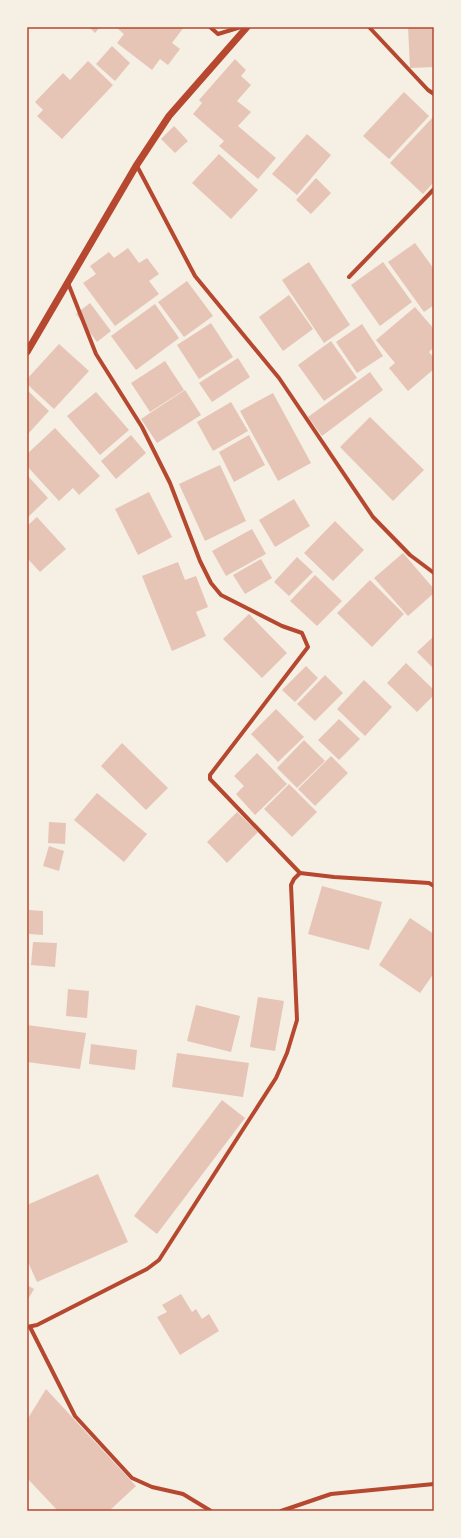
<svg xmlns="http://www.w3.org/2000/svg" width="461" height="1538" font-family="'Times New Roman',serif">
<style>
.building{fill:#e6c5b7}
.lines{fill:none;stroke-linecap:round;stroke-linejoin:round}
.minor{stroke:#b5482f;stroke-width:4}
.tertiary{stroke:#b5482f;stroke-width:7}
.neatline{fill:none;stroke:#b5482f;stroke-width:1.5}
</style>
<rect width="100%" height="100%" fill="#f6efe4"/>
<g class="building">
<polygon points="89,27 100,27 95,33"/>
<polygon points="120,27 184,27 172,43 180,49 168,65 160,59 152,70 117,43 124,34 118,29"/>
<polygon points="408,27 434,27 434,67 410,68"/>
<polygon points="112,46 130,63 115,81 96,64"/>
<polygon points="235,59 246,70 241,76 251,85 237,101 251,112 238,126 276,158 258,179 219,146 224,141 193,114 202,103 199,100"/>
<polygon points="88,61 113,85 62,139 37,116 43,110 35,102 63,73 70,80"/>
<polygon points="404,92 429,116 389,159 363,136"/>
<polygon points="434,116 434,182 423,194 390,163"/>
<polygon points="174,126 188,141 175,153 161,139"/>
<polygon points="307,134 331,155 297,195 272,174"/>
<polygon points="219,154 258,190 231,219 192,183"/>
<polygon points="316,178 331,193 311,214 296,200"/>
<polygon points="415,243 434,269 434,305 424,312 388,262"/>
<polygon points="128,248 139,263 147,258 159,274 149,281 159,294 115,326 83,283 96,274 90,266 109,252 114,258"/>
<polygon points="309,262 350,325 324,343 282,280"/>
<polygon points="383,262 412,302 380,326 351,285"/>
<polygon points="187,281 213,316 184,337 158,302"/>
<polygon points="289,295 313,329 283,351 259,317"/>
<polygon points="90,303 111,331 97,342 76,314"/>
<polygon points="155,304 179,338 136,370 111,336"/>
<polygon points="415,307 434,329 434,347 429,352 434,358 434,369 408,391 389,368 395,363 376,340"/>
<polygon points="211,323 233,357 199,379 177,345"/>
<polygon points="362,324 383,356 357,373 336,342"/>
<polygon points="331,341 357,378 324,401 298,365"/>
<polygon points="59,344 89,371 54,409 27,384 27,379"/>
<polygon points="238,358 250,377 212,402 199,383"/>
<polygon points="165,361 184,390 150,412 131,383"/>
<polygon points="370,372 383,390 322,436 308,417"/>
<polygon points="27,390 49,411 27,435"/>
<polygon points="185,390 201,415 157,443 141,419"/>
<polygon points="96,392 129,430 100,455 67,416"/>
<polygon points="273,393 311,463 278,481 240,411"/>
<polygon points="231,402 248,431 213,451 197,422"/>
<polygon points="370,417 424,470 393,501 340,447"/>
<polygon points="55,428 100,476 79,495 73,488 59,501 27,466 27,454"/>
<polygon points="131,435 146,453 116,479 101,461"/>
<polygon points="249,435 265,465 234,482 219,452"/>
<polygon points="220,465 246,521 205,541 179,484"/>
<polygon points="27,475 48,498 27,518"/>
<polygon points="149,492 172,537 138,555 115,509"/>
<polygon points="294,499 310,526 275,547 259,520"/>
<polygon points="37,517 66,549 40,572 27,558 27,526"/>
<polygon points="335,521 364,550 333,581 304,553"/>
<polygon points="252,529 266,554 226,576 212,551"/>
<polygon points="403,553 434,589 434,593 408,616 374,578"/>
<polygon points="297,557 313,572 289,596 274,582"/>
<polygon points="261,559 272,578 245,594 233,575"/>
<polygon points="178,562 185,580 196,576 208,607 196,612 206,636 172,651 142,576"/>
<polygon points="315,575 342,601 317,626 290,601"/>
<polygon points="370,580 404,614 372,647 337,613"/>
<polygon points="249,614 287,653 262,678 223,639"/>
<polygon points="434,636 434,669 417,652"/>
<polygon points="406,663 434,690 434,695 417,712 387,683"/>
<polygon points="306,666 318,678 295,702 282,690"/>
<polygon points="325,675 343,693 315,721 297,704"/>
<polygon points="364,680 392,707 365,736 337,709"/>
<polygon points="276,709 304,737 278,762 251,734"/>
<polygon points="339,719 360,739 339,760 318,740"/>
<polygon points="304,740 325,761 297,788 277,768"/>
<polygon points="122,743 168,788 146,810 101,766"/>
<polygon points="257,753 287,784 255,815 236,794 244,786 234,776"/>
<polygon points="331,756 348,773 315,806 298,789"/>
<polygon points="289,784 317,812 292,837 264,809"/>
<polygon points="97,793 147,834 124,862 74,820"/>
<polygon points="237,812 258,832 227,863 207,842"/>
<polygon points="49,822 66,823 65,844 48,843"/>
<polygon points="49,846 64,851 59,871 43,866"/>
<polygon points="322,886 382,902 369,950 308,934"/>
<polygon points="29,910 43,911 43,935 29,934"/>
<polygon points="410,918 434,934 434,973 420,993 379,965"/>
<polygon points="33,942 57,943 55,967 31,965"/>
<polygon points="68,989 89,991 87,1018 66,1016"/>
<polygon points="258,997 284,1001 275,1051 250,1047"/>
<polygon points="196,1005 240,1016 231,1052 187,1041"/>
<polygon points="27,1025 86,1033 80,1069 27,1062"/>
<polygon points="91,1044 137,1050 135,1070 89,1064"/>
<polygon points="177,1053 249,1063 243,1097 172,1087"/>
<polygon points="222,1100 245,1118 157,1234 134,1216"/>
<polygon points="98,1174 128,1242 37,1282 27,1260 27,1205"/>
<polygon points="27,1285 34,1289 27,1301"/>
<polygon points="181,1294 192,1312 196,1309 202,1319 209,1314 219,1331 180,1355 157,1317 167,1312 162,1305"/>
<polygon points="46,1389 136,1486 109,1511 58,1511 27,1478 27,1420"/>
</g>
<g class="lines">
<g class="minor">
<polyline points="210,27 218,34 241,27"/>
<polyline points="369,27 428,90 434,94"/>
<polyline points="137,166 195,276 279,378 373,517 410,555 434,573"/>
<polyline points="349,277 434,189"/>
<polyline points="68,283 96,354 142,427 170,483 200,561 211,583 221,595 282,626 302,633 308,647 210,775 210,779 300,873"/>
<polyline points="27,1327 37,1325 147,1269 159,1260 276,1078 287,1053 297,1020 291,885 294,879 300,873 334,877 429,883 434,886"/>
<polyline points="30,1327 75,1416 132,1478 152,1487 183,1494 211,1511"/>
<polyline points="281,1511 331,1494 434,1484"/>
</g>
<polyline class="tertiary" points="27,352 136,166 169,116 247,27"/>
</g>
<rect width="461" height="1538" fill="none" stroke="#f6efe4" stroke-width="56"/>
<rect x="28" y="28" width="405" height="1482" class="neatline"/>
</svg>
